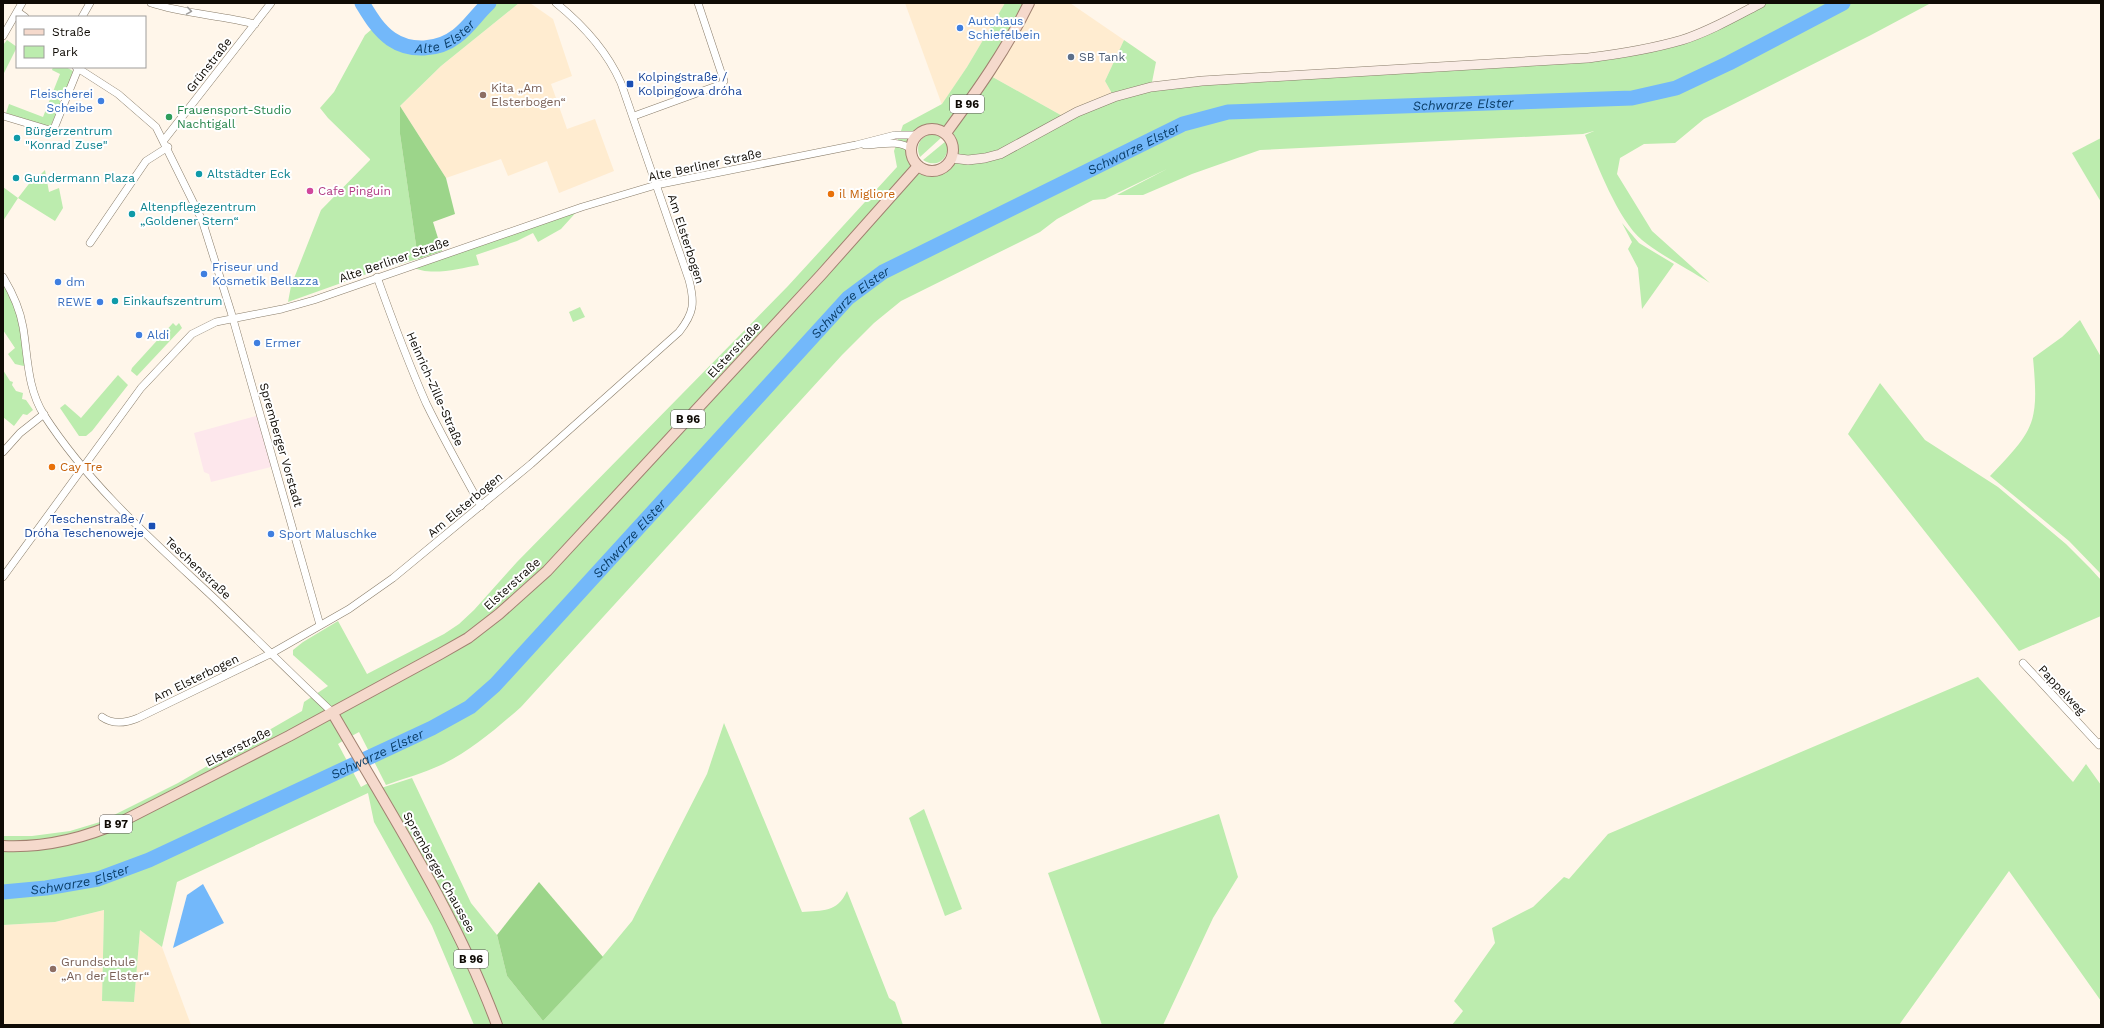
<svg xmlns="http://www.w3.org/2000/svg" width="2104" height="1028" font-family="'Work Sans',sans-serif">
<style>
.built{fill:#ffecd0}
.industrial{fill:#fde7ec}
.green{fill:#bcecae}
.forest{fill:#9cd58a}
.water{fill:#73b8fa}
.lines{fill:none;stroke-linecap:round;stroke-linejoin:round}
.river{stroke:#73b8fa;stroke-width:15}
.minor-casing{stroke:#897d6a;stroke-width:8}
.secondary-casing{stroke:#897d6a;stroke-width:10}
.primary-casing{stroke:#a18170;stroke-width:12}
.minor{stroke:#fff;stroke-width:7}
.secondary{stroke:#faece6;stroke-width:9}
.primary{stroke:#f5d9cc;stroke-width:10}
.oneway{stroke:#9f9d9b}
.shop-dot{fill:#3f7fe0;stroke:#fff;stroke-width:1.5}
.service-dot{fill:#5c6f8a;stroke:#fff;stroke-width:1.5}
.transit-dot{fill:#1a4fb4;stroke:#fff;stroke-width:1.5}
.education-dot{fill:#8d6e63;stroke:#fff;stroke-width:1.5}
.leisure-dot{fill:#2e9e5b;stroke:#fff;stroke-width:1.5}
.culture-dot{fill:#0f9aa8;stroke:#fff;stroke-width:1.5}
.hotel-dot{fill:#d1479c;stroke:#fff;stroke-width:1.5}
.food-dot{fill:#e8710a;stroke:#fff;stroke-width:1.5}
.labels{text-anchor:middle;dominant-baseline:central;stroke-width:4;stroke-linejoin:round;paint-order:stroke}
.shield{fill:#fff;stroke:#575450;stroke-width:1}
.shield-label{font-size:11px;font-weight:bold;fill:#0f0b05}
.shop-label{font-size:12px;fill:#366cbe;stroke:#fff;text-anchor:start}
.service-label{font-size:12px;fill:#4e5e75;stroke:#fff;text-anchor:start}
.street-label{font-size:12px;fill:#0f0b05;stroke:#fff}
.transit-label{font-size:12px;fill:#164399;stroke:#fff;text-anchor:start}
.education-label{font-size:12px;fill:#785e54;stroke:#fff;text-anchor:start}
.leisure-label{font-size:12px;fill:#27864d;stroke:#fff;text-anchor:start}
.culture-label{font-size:12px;fill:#0d838f;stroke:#fff;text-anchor:start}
.hotel-label{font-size:12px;fill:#b23c85;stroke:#fff;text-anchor:start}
.food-label{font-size:12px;fill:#c56008;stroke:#fff;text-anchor:start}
.water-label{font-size:13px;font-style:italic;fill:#0b3e68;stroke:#fff}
</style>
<rect width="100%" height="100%" fill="#fff6ea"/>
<g class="built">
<polygon points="519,3 530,3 553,19 572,76 551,84 567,129 595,119 614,171 559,193 547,161 508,176 501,159 446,178 400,106 441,66"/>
<polygon points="905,3 1005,3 967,67 942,105"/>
<polygon points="1030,3 1070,3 1124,40 1105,81 1114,97 1066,118 989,75"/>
<polygon points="104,910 102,1001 134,1002 140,930 162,947 191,1025 3,1025 3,925 55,922"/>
</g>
<polygon class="industrial" points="260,415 275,466 211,482 209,474 204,472 194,433"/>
<g class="green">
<path d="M490,3H519L441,66L400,106V134L418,259L375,271L288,302L291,286L321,210L370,160V159L328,118L320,108L334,92L365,35L372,29C384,29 390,40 402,44C430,53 453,43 473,21C479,15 483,8 490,3Z"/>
<path d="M1005,3H1028L988,75L946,133C930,122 919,135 902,135H916C897,164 937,187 952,158C1002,166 1035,133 1078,113C1096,104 1116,97 1135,92L1114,97L1105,81L1124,40L1156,62L1151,87L1202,81L1588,58L1636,52L1683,40L1718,25L1761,3H1931L1871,35L1704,119L1675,143L1644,144L1620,158L1617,174L1652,231L1710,283C1690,270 1660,255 1642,240C1618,220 1597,164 1585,135L1594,131L1583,134L1260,150L1192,174L1143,195H1117L1167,169L1105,199L1093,200L1057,219L1040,232L901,301L874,323L842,355L521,707C497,728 471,751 441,765C424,773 405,778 386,785L359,732L348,738L333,712C412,675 484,634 547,572L822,276L908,176L820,275L546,571C521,594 495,618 466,637C424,665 378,689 332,711L317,697L331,712L123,821C85,837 45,847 3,845V836H32L70,831L100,822L178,783L302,711L304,702L328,686L293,655V650L303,642L338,621L367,674L444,634L459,624L474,610L517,562L788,286L897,167L894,151L903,125L942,104L967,67Z"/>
<polygon points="7,40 17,47 3,75 3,45"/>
<polygon points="53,67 66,67 73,71 64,96 61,95 59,100 61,102 51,125 48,126 6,113 9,104 43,117 60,74 52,70"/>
<polygon points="989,75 1066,118 1000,154 952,157 953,145 947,134"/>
<path d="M931,134L942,137L920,157C915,146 920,137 931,134Z"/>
<polygon points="2101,138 2101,202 2072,153"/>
<path d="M946,141C952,156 938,170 923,160Z"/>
<polygon points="45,170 49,192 59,188 63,208 55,221 18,198 3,221 3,187 18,198 35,176 40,175"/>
<path d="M580,208L561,229L538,242L533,233L517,241L476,255L479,265C457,269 429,277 410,266Z"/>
<polygon points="1622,223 1639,243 1674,264 1642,309 1638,268 1628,249 1632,242"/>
<polygon points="3,277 13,297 28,367 15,364 8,354 15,348 3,330"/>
<polygon points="580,307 585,317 573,322 569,312"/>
<path d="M2080,320L2101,357V574L2069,541L1990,476C2035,429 2039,423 2033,358L2062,337Z"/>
<polygon points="173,323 176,326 179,323 182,328 137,376 131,371 132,368"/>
<polygon points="3,370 10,381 13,382 12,385 16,391 23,393 22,399 26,400 33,410 27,415 23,414 14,426 3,417"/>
<polygon points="118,375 128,385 92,431 86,436 79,436 60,408 65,404 81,418"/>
<polygon points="1880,383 1925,440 1998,487 2066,544 2090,568 2101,580 2101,616 2019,651 1848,434"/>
<polygon points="1978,677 2073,782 2086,764 2101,785 2101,1001 2009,871 1899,1025 1452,1025 1463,1011 1454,1001 1495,943 1492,928 1533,907 1564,877 1569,879 1608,834"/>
<polygon points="332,713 347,738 338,744 361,787 372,781 437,897 496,1025 474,1025 432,926 374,822 368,793 177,882 162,947 140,930 134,1002 102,1001 104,910 55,922 3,925 3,846 77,838"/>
<path d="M724,723L802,912C823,910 837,913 847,891L889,998L895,1002L903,1025H498L378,789L412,778L471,903L497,935L507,976L543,1021L598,962L632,921L707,774Z"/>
<polygon points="924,809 962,909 945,916 909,818"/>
<polygon points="1219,814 1238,877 1213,918 1163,1025 1102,1025 1048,873"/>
</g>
<g class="forest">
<polygon points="400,106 446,178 455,214 433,222 442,251 418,259 400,134"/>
<polygon points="539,882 603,957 543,1021 507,976 497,935"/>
</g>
<polygon class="water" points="203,884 224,923 173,948 187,895"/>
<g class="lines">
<g class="river">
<path id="s1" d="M362,3C370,16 378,30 391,39C410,52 438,51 457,36C469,27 477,14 489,3"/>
<path id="s2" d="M3,892L46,888L98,879L149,860L432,728L470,707L495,685L848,298L883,272L1183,124L1228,112L1632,98L1676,88L1729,63L1843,3"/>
</g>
<defs>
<g id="minor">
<path d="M151,3C184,14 221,15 255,24"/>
<polyline points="18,12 25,17"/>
<polyline points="82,17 90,3"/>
<polyline points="3,36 22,3"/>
<polyline points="76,67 118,94 156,127 202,220 231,312 320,625"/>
<polyline points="3,116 53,131 78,69"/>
<polyline points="634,116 722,84 724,81 698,3"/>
<polyline points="164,140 271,3"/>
<path d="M865,145C880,145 898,139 911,149"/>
<polyline points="90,243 146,161 168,147"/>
<path d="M3,277C12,292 20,309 23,327C28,357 27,388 44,415C90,486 153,541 214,598C254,636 292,675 332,712"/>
<path d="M377,277C392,319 408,362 426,403C443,438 462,472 481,506"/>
<polyline points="3,452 20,433 44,414"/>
<polyline points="3,577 141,388 192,334 216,322 282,309 314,300 582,207 656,185 856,145 895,135 917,135"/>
<polyline points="2023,663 2099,745 2101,742"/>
<path d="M102,717C113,725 126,723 138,718L272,653L349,609L393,578L531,464L679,332C694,313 695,303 689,280L621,83C607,51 583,25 556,3"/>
</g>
<path id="secondary" d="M952,158L968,160L985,158L1000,154L1077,112L1114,97L1151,87L1202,81L1588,58C1620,54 1651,49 1682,40C1710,31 1736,16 1761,3"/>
<g id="primary">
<circle cx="932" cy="150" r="21"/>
<path d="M946,133C977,91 1006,50 1029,3"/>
<path d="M332,712C391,814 456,914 497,1025"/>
<path d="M3,846C45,848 85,838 123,821L289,736L440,654L468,638L499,614L547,571L821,275L918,166"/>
</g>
</defs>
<use href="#minor" class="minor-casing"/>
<use href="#secondary" class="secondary-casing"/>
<use href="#primary" class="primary-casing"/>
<use href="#minor" class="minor"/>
<use href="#secondary" class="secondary"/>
<use href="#primary" class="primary"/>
</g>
<defs><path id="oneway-chevron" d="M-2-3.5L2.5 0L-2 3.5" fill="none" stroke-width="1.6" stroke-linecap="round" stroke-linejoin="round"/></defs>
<use class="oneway" href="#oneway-chevron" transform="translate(189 11) rotate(9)"/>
<g class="shop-dot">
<circle cx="960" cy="28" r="4"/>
<circle cx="101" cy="101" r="4"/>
<circle cx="204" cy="274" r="4"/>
<circle cx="58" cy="282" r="4"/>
<circle cx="100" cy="302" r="4"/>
<circle cx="139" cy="335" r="4"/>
<circle cx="257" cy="343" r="4"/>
<circle cx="271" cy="534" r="4"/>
</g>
<circle class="service-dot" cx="1071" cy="57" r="4"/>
<g class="transit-dot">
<rect x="626" y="80" width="8" height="8" rx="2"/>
<rect x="148" y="522" width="8" height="8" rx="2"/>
</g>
<g class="education-dot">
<circle cx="483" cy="95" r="4"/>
<circle cx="53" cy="969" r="4"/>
</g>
<circle class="leisure-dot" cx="169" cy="117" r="4"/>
<g class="culture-dot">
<circle cx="17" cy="138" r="4"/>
<circle cx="199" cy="174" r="4"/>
<circle cx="16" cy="178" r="4"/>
<circle cx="132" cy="214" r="4"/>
<circle cx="115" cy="301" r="4"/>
</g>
<circle class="hotel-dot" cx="310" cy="191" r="4"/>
<g class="food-dot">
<circle cx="831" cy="194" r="4"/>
<circle cx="52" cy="467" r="4"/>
</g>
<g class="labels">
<g class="shield">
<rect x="950" y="95" width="34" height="18" rx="3"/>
<rect x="671" y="410" width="34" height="18" rx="3"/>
<rect x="100" y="815" width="32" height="18" rx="3"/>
<rect x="454" y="950" width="34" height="18" rx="3"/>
</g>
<g class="shield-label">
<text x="967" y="104">B 96</text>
<text x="688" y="419">B 96</text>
<text x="116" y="824">B 97</text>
<text x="471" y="959">B 96</text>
</g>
<g class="shop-label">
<text x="968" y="21">Autohaus<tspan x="968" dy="14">Schiefelbein</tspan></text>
<text x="93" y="94" text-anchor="end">Fleischerei<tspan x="93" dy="14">Scheibe</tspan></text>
<text x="212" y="267">Friseur und<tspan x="212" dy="14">Kosmetik Bellazza</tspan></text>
<text x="66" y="282">dm</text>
<text x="92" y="302" text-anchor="end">REWE</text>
<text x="147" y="335">Aldi</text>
<text x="265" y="343">Ermer</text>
<text x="279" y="534">Sport Maluschke</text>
</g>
<g class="service-label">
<text x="1079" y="57">SB Tank</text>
</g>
<g class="street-label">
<text transform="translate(209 65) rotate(-52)">Grünstraße</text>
<text transform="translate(705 165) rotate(-12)">Alte Berliner Straße</text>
<text transform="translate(686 239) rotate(72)">Am Elsterbogen</text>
<text transform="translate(394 260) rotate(-19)">Alte Berliner Straße</text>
<text transform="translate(734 350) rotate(-47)">Elsterstraße</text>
<text transform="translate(435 389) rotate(66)">Heinrich-Zille-Straße</text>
<text transform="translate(281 445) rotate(74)">Spremberger Vorstadt</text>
<text transform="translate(465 505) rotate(-40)">Am Elsterbogen</text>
<text transform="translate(198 568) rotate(43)">Teschenstraße</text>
<text transform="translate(512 584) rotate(-42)">Elsterstraße</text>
<text transform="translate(196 678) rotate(-26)">Am Elsterbogen</text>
<text transform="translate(2062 690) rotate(47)">Pappelweg</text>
<text transform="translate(238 747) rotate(-27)">Elsterstraße</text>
<text transform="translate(439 872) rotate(61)">Spremberger Chaussee</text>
</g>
<g class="transit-label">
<text x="638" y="77">Kolpingstraße /<tspan x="638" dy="14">Kolpingowa dróha</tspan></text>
<text x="144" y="519" text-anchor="end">Teschenstraße /<tspan x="144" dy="14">Dróha Teschenoweje</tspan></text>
</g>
<g class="education-label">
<text x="491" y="88">Kita „Am<tspan x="491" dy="14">Elsterbogen“</tspan></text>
<text x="61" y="962">Grundschule<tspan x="61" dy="14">„An der Elster“</tspan></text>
</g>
<g class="leisure-label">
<text x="177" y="110">Frauensport-Studio<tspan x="177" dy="14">Nachtigall</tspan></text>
</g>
<g class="culture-label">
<text x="25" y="131">Bürgerzentrum<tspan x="25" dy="14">"Konrad Zuse"</tspan></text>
<text x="207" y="174">Altstädter Eck</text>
<text x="24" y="178">Gundermann Plaza</text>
<text x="140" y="207">Altenpflegezentrum<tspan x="140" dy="14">„Goldener Stern“</tspan></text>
<text x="123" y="301">Einkaufszentrum</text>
</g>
<g class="hotel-label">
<text x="318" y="191">Cafe Pinguin</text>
</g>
<g class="food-label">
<text x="839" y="194">il Migliore</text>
<text x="60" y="467">Cay Tre</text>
</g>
<g class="water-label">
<text stroke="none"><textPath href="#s1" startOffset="105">Alte Elster</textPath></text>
<text stroke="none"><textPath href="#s2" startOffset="1723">Schwarze Elster</textPath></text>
<text stroke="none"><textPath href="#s2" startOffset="1386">Schwarze Elster</textPath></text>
<text stroke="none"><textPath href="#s2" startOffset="1062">Schwarze Elster</textPath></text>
<text stroke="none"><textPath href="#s2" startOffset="738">Schwarze Elster</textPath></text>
<text stroke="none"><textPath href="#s2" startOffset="402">Schwarze Elster</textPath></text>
<text stroke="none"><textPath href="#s2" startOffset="78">Schwarze Elster</textPath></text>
</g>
</g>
<rect width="2104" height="1028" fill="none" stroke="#0f0b05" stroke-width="8"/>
<rect x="16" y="16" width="130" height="52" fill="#ffffff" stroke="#9f9d9b"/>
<rect x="24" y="29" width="20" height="6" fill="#f5d9cc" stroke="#9f9d9b"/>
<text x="52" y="36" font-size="12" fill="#0f0b05">Straße</text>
<rect x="24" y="46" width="20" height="12" fill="#bcecae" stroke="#9f9d9b"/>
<text x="52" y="56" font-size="12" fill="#0f0b05">Park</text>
</svg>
